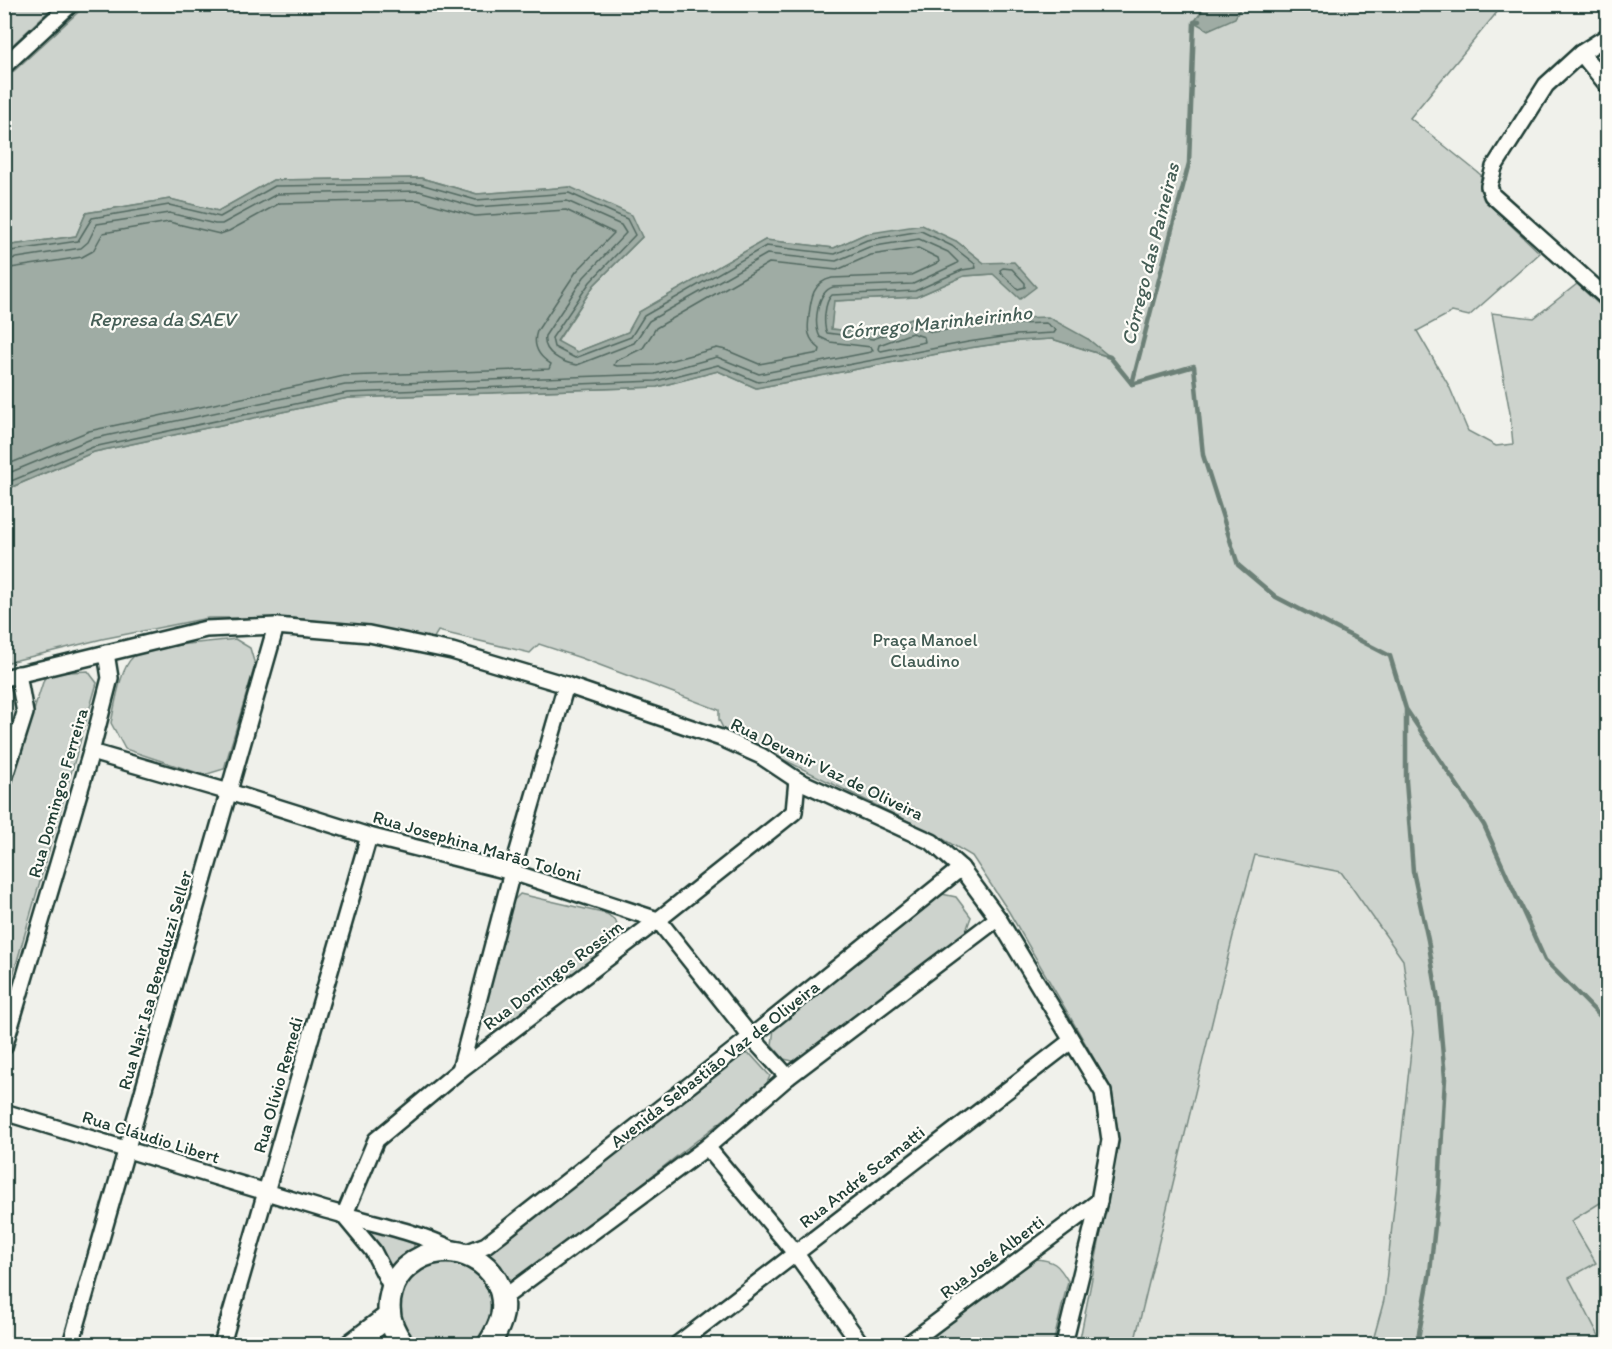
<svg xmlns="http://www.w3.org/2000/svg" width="1612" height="1349" font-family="Itim,sans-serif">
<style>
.built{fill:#dfe2dc}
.green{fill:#cdd3cd;stroke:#768880;stroke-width:1.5}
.water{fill:#9faca4;stroke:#6c8077;stroke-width:1.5}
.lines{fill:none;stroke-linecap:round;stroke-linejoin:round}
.shore{stroke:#526961;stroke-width:1.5}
.stream{stroke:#6c8077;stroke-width:4.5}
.street-casing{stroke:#1f3d34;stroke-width:20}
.secondary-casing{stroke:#1f3d34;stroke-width:26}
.street{stroke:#fdfcf7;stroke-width:15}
.secondary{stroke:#fdfcf7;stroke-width:21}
.labels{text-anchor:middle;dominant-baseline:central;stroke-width:4.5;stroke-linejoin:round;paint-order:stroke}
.park-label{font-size:18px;fill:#425b53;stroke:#fdfcf7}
.street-label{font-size:18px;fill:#1f3d34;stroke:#fdfcf7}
.water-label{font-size:20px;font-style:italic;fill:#455e56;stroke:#fdfcf7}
</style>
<rect width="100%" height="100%" fill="#f0f1eb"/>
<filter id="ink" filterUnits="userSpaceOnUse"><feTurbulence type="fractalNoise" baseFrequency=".0167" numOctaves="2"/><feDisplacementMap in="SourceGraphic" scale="12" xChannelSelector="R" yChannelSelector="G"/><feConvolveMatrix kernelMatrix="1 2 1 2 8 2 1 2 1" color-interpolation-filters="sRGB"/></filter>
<g filter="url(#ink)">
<g class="built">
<polygon points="1255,854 1341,872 1403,960 1413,1032 1384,1300 1372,1344 1134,1344 1233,936"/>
<polygon points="1607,1198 1608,1331 1600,1338 1569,1278 1596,1262 1571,1222"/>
</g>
<g class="green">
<polygon points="5,4 55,4 55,5 5,52"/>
<polygon points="86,5 1503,5 1410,118 1481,175 1480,190 1493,208 1540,253 1469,316 1452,312 1417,331 1449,386 1468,431 1496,446 1513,444 1510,413 1492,313 1534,318 1577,284 1607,312 1608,1198 1571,1221 1596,1263 1569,1278 1600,1338 1593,1344 1372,1344 1384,1300 1413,1032 1403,960 1341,872 1255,855 1233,936 1134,1344 1079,1344 1119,1141 1112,1090 1080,1034 1009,912 972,856 936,835 724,730 719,720 719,710 581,658 539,644 530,653 438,631 432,641 371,627 294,618 208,618 102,639 5,663 5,490 94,452 348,398 657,387 718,371 756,388 969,348 1017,341 1052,339 1109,357 1088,339 985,319 932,326 912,318 872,333 831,329 833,301 916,297 964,276 993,274 984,263 956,241 865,234 834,248 765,240 639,312 628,332 577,352 557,342 594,285 642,237 570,187 477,194 421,178 273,180 218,211 170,199 86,213 76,236 5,246 4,80"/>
<path d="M235,639L250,648L255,665L224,769L204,775L125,749L111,723C115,706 120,668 133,657C148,645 213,642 235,639Z"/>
<polygon points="88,671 97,683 5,1003 5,801 44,679 52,673"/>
<polygon points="520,894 607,914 616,921 618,931 614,943 505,1029 494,1028 484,1024 482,1015 513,901"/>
<polygon points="942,894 956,897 971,917 966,931 797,1062 784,1059 772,1045 774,1028"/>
<polygon points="743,1053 751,1055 770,1076 765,1087 518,1281 507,1278 489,1255 492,1247"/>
<polygon points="368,1228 415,1240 413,1251 401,1256 393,1265 387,1265 368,1233"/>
<path d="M1034,1259C1054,1260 1058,1264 1068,1281L1053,1344H921Z"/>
<path d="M450,1260C474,1267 500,1287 493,1315C491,1324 485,1333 481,1342L478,1344H412L397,1319L401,1289L409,1276L421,1266Z"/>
</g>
<g class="water">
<polygon points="1207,4 1242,4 1242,5 1235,18 1208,30 1194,22"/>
<polygon points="421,178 477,194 570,187 632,215 642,237 594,285 557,341 577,352 628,332 639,312 765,240 834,248 865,234 922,225 956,241 984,263 1014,262 1036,287 1020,299 993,274 964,276 916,297 834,301 831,329 872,333 912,318 932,326 985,319 1048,317 1088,339 1110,357 1052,339 1017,341 969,348 756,388 718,371 657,387 348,398 94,452 5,490 5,246 76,236 86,213 170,199 218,211 273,180"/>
</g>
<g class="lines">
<g class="shore">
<path d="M918,248L938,258L939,262L911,275L832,278C813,282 811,298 809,315C809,321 807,328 809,334C811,341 815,345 820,349L819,353L759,364L726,350L717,348L654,365L617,366L614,365L616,361L643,348L656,328L769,263L837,270L871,255Z"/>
<path d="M4,252L78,241L92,218L169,205L220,217L275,186L420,184L476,200L569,193L627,219L635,235L590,282L552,338L554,347L575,358L631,337L644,316L766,246L835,254L867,240L921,231L952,246L975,264L976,268L962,270L915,291L832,295C824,302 823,325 827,333L873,339L912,325L932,332L986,325L1046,323L1056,330L1054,333L1016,335L968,342L758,382L718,365L656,381L347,393L93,447L4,484"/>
<path d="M4,260L81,248L88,242L97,224L169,213L215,224H222L277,194L419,191L476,207L567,201L621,225L626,233L584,277L545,336C542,353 563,363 577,365L634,343L649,321L767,254L836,261L869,247L919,239L948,252L958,262L956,264L913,284L833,287C817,292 813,323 820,337L830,342L871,347L873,350L871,352L759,374L717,357L655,374L345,385L91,439L4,475"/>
<polygon points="1003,268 1012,269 1025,283 1025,287 1018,289 1001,273 1000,270"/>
<path d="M4,269L82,257L93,251L103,233L169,222L220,234L229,231L280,203L418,200L475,216L566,210L614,233L576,272L537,331C532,346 538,356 551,364L549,369L344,376L89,431L4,466"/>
<polygon points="912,333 924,337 925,342 881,351 878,349 879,345"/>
</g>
<g class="stream">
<polyline points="1107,356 1110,357 1132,384 1194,366 1203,455 1238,565 1276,597 1390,656 1406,709 1484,825 1545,960 1608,1024"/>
<polyline points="1132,384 1189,163 1194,22 1199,21"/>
<polyline points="1406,710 1406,781 1413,871 1428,940 1438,1000 1445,1078 1439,1189 1430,1272 1417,1344"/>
</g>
<defs>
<g id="street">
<polyline points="1608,36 1581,53 1546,85 1494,167 1489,186 1492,195 1608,299"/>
<polyline points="1581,53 1608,86"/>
<polyline points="4,66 71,4"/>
<polyline points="4,678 206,629 276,626 369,634 452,651 566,685 721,738 761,756 797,780 932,842 961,868 998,918 1103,1092 1110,1140 1099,1201 1064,1344"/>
<polyline points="91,752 229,792 369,836 512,872 658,920 751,1037 788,1077"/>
<polyline points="4,779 25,713 18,674"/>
<polyline points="4,1047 91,752 110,678 106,653"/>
<polyline points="460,1070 512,872 566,685"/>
<path d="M4,1112C109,1145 214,1176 319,1208C365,1222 411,1229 454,1250"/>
<polyline points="707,1147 796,1254 861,1344"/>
<polyline points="344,1216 376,1140 460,1070 658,920 794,812 797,780"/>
<polyline points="344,1216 373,1251 392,1288"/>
<polyline points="465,1253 486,1245 751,1037 961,868"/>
<polyline points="502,1299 707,1147 788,1077 998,918"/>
<polyline points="71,1344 276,626"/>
<polyline points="222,1344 369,836"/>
<polyline points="678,1344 1071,1041"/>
<polyline points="908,1344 1099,1201"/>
</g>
<g id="secondary">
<polyline points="352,1344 389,1316"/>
<path d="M403,1344C391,1329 386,1312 391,1293C393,1283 400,1272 408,1266C447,1232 510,1262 502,1315C500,1326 494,1336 489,1344"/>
</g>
</defs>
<use href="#street" class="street-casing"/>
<use href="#secondary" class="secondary-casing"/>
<use href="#street" class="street"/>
<use href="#secondary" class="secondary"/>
</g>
</g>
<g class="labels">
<g class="park-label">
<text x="925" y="640">Praça Manoel<tspan x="925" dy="21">Claudino</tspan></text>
</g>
<g class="street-label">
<text transform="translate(827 769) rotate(26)">Rua Devanir Vaz de Oliveira</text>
<text transform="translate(58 793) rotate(-74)">Rua Domingos Ferreira</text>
<text transform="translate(477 846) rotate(16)">Rua Josephina Marão Toloni</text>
<text transform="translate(553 975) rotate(-37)">Rua Domingos Rossim</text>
<text transform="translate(155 980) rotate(-74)">Rua Nair Isa Beneduzzi Seller</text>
<text transform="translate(715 1064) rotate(-38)">Avenida Sebastião Vaz de Oliveira</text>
<text transform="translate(278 1085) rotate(-74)">Rua Olívio Remedi</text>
<text transform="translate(151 1137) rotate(17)">Rua Cláudio Libert</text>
<text transform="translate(862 1177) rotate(-38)">Rua André Scamatti</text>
<text transform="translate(992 1257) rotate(-37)">Rua José Alberti</text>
</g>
<g class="water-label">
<text transform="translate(1150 254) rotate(-76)">Córrego das Paineiras</text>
<text x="162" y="319">Represa da SAEV</text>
<text transform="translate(936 322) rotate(-6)">Córrego Marinheirinho</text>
</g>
</g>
<rect width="1612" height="1349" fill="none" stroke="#fdfcf7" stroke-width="24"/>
<rect x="12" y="12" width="1588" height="1325" fill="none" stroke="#1f3d34" stroke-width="2" filter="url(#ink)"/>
</svg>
